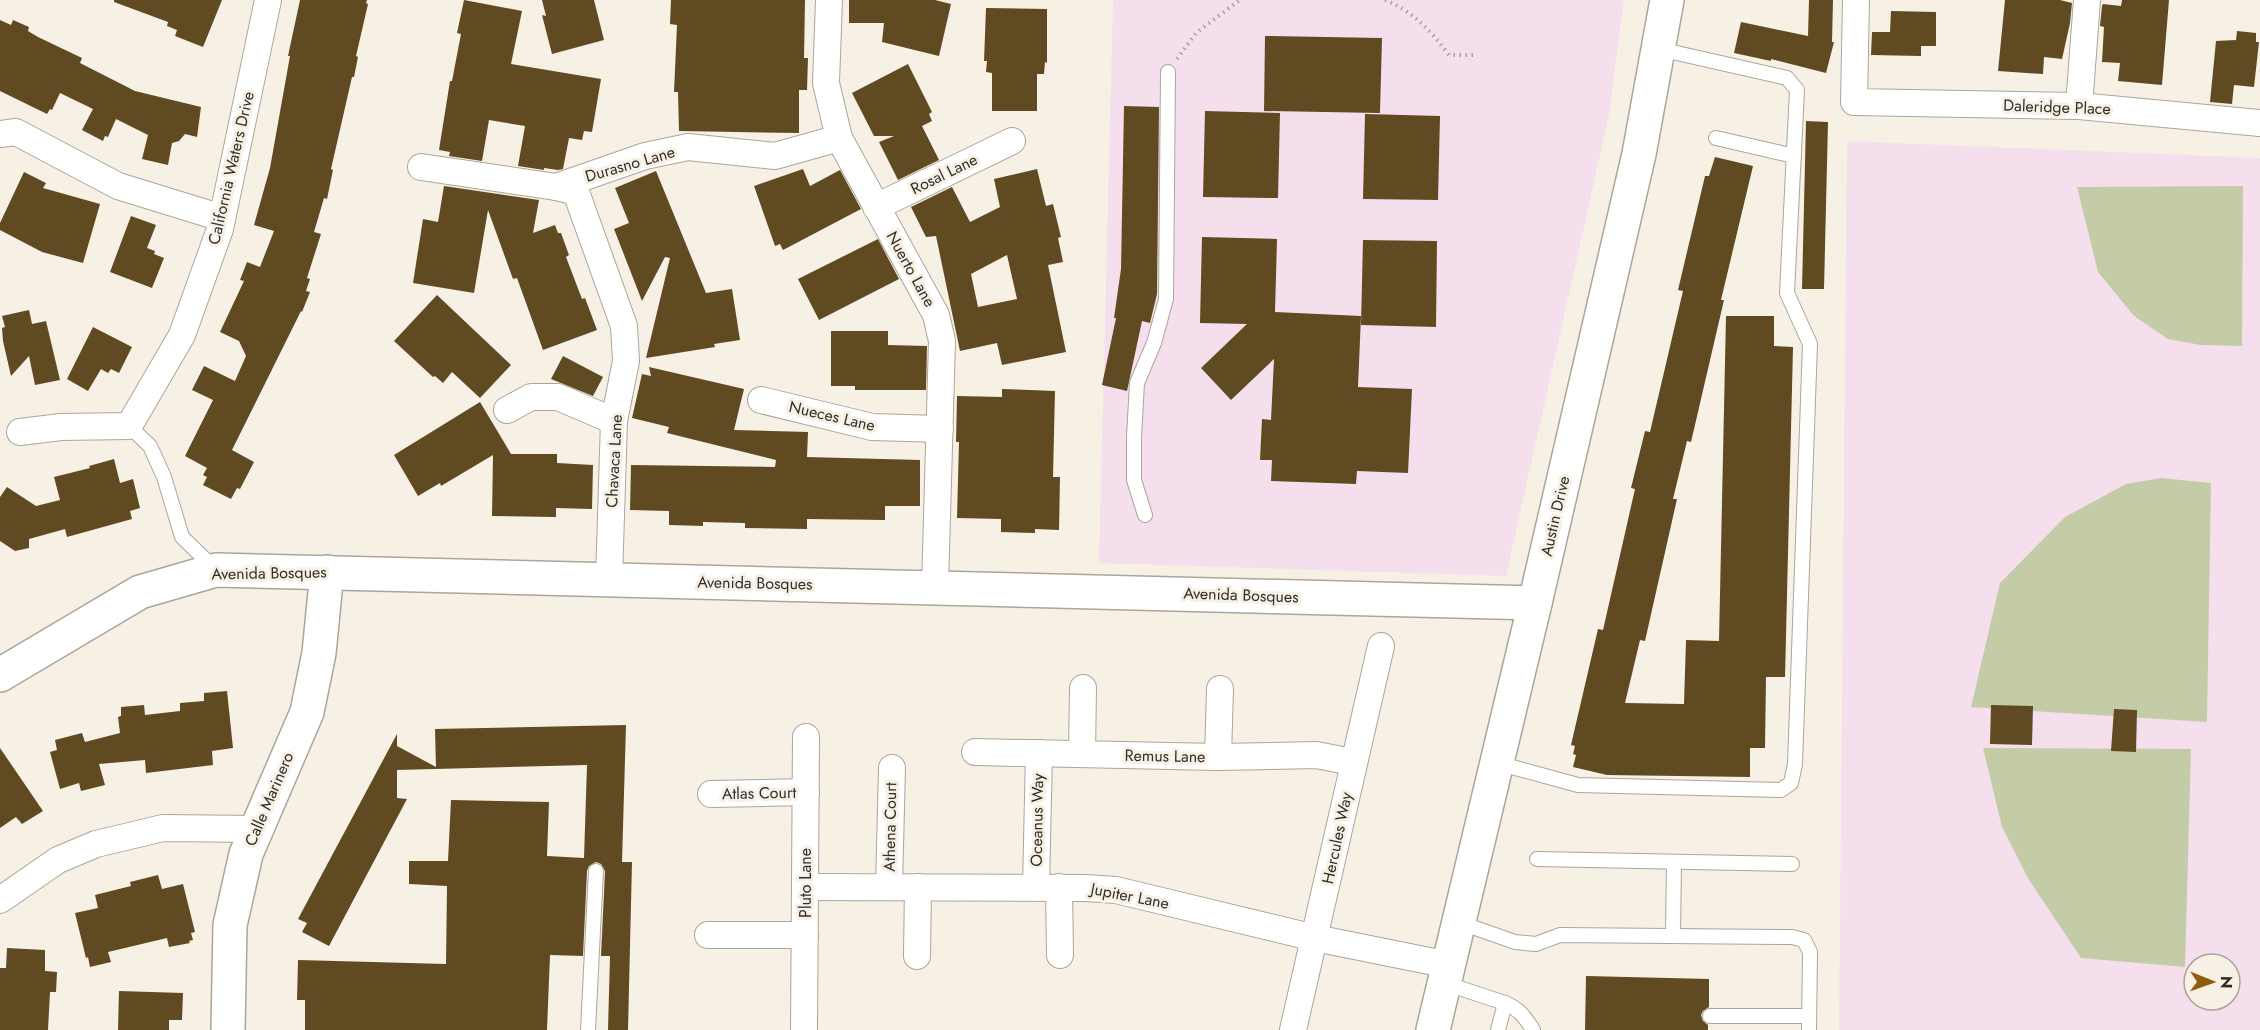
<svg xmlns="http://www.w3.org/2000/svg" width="2260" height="1030" font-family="Jost,sans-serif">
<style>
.education{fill:#f5dfed;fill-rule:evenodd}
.green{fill:#c4cca7}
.building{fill:#604a22;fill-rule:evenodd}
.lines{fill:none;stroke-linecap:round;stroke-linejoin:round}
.lane-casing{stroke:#aca59a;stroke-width:16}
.street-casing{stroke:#aca59a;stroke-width:28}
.secondary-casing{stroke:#aca59a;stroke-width:36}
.path{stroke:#a9a49b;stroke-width:4;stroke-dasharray:1.5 4.5;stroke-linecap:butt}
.lane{stroke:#fff;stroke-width:14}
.street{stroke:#fff;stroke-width:26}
.secondary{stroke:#fff;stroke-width:33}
.labels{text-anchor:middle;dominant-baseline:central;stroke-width:6;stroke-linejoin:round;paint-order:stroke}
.street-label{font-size:16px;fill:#312e2a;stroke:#f7f0e4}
</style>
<rect width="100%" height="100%" fill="#f7f0e4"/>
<g class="education">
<polygon points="1113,0 1624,0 1609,115 1506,576 1099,563"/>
<path d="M1847,141L2260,158V1030H1839ZM2194,964H2230V1000H2194Z"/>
</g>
<g class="green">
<polygon points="2243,186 2242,346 2201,345 2168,339 2134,316 2098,272 2077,187"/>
<polygon points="2161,478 2211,483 2207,722 1971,707 2000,583 2065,517 2126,484"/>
<polygon points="1983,748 2191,749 2185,967 2081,958 2029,880 2002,827"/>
</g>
<g class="building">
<polygon points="114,0 222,0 203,47 175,36 177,30 167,26 168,22 114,2"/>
<polygon points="300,0 367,0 366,3 368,4 356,56 358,57 354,77 352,77 331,169 333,170 327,199 324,198 314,232 321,234 307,278 310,279 306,291 310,292 302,312 301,311 232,450 254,462 240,489 237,488 231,499 203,485 207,477 203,475 207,468 185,456 213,400 192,390 204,366 235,381 246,356 239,341 220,332 244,281 240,280 247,262 260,267 274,231 254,225 270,168 290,56 288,56"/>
<polygon points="464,0 522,11 511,64 601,79 592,132 584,131 582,140 569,138 563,169 558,170 544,168 544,170 518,166 525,126 489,120 482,161 449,156 450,152 439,150 450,81 452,81 461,34 457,33"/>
<polygon points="542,0 594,0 604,40 552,54 542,15 546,16"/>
<polygon points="671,0 805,0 804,58 808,58 807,90 799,90 799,133 679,131 678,92 674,92 677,25 670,24"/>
<polygon points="849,0 935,0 951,4 939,56 882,42 884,23 849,23"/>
<polygon points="1809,0 1833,0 1832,42 1834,42 1826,73 1771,59 1771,61 1734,53 1741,22 1808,36"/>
<polygon points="2005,0 2060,0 2072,3 2070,23 2062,59 2044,57 2043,74 1998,71"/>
<polygon points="2122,0 2169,0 2162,85 2118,81 2120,63 2102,62 2104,27 2100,26 2102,6 2103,4 2121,6"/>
<polygon points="986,8 1047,9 1047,63 1045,62 1044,74 1037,74 1037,111 992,111 992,73 986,72 987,61 984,61"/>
<polygon points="1891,11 1936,12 1936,46 1921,46 1921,56 1871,55 1872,32 1890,32"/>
<polygon points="0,20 11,25 13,20 29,27 28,31 38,37 82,58 80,63 135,91 201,107 197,137 185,134 179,141 172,143 168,165 142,159 148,135 116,119 108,137 105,136 103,141 82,130 93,109 60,93 52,110 50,109 47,114 0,91"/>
<polygon points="2237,31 2256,33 2256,42 2259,42 2254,87 2234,85 2232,104 2210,102 2216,41 2236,40"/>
<polygon points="1265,36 1382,38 1380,113 1264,111"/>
<polygon points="908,64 932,112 929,114 932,121 922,126 939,160 898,180 879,142 894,136 874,136 852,93"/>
<polygon points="1124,106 1159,107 1157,294 1150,323 1142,321 1127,391 1102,385 1116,318 1114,318 1121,269"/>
<polygon points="1205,111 1280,113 1278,198 1203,197"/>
<polygon points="1365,114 1440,116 1438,200 1363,199"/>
<polygon points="1806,121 1828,122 1824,289 1802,289"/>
<polygon points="1715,157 1753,166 1721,300 1724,300 1691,442 1687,441 1673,499 1677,499 1645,641 1640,640 1625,703 1684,704 1686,640 1719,641 1726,316 1774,316 1774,346 1793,347 1785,677 1766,677 1765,748 1750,748 1750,777 1607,775 1573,767 1576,755 1573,754 1575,746 1571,745 1598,629 1603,630 1635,489 1631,488 1645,431 1650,432 1683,291 1678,290 1705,176 1709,176"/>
<polygon points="803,169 810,186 840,170 861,209 783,250 780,244 775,246 754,186"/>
<path d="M1037,169L1046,206L1053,204L1061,237L1058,238L1063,262L1048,265L1066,352L1002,365L997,343L960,351L936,236L926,237L911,207L952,187L970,222L1000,207L994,179ZM1007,255L1017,299L978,307L971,274Z"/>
<polygon points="656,171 706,293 732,289 740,340 714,344 715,347 646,358 670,258 665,257 642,301 614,229 629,223 615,188"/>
<polygon points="24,172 46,183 43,188 100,204 83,263 42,252 0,230 0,223"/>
<polygon points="444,186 539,200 533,233 555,225 558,233 561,233 569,255 566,257 582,299 585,298 597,330 543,350 517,278 513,279 488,210 474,293 413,283 423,219 438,222"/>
<polygon points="131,216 156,225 147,248 155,251 154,254 164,258 152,288 110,272"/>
<polygon points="1202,237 1277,239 1275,312 1361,316 1358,387 1412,389 1408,473 1357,471 1356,484 1271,481 1272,460 1260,460 1262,419 1271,420 1274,359 1231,400 1201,368 1247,324 1200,323"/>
<polygon points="878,239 899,279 819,320 798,279"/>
<polygon points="1363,240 1437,241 1436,327 1361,325"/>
<polygon points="437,295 511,365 480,398 452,372 443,383 435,376 433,377 394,341"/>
<polygon points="29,310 32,324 46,321 60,380 35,385 29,356 11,376 3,341 2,328 5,327 2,316"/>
<polygon points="93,327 132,347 119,373 111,369 108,373 101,369 88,391 67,379"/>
<polygon points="831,331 888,331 888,345 927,346 926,390 855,390 855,386 831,386"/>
<polygon points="563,356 603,377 593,396 551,379"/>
<polygon points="649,367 744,389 734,430 808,432 807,457 920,460 920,506 885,506 885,520 807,519 807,529 745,528 745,523 703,522 703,526 669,525 669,511 630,510 631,465 775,467 776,460 667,433 669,427 632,418 642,374 651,376"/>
<polygon points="1002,389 1055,391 1053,477 1060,477 1059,530 1035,529 1035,533 1001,532 1001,519 957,518 959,442 956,442 957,396 1002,397"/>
<polygon points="480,402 511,454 557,454 557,463 593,465 592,509 556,508 556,517 492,516 493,455 441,486 440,483 418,496 394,455"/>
<polygon points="114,459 120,483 133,479 140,508 130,511 132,519 67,537 65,529 29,539 29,548 15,551 0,541 0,497 7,487 36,506 60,500 54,477 90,468 89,466"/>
<polygon points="227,691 233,748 212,751 213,765 146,773 145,760 99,764 105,785 81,791 79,783 60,789 50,752 57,750 55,740 82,733 85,742 120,733 118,717 121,716 121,707 144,705 145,715 180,711 180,703 204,701 204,693"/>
<polygon points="1991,705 2033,706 2032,745 1990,744"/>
<polygon points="2114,709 2137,710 2136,752 2111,751"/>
<polygon points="626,725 622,862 632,862 628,1030 608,1030 610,956 601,956 605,871 601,864 596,862 589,866 587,871 583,956 550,955 547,1030 305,1030 305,1000 297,1000 298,960 446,964 447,886 409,884 409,861 448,861 451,800 549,802 547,856 584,858 587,765 397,770 397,798 407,799 329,946 302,932 307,923 298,919 397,734 397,746 436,767 435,729"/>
<polygon points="0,748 43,811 22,824 16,817 0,828"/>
<polygon points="158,875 162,889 183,884 195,932 191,933 193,940 189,941 190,943 169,947 167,938 108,952 111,962 90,967 88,957 86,958 75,913 98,908 95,895 131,886 130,882"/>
<polygon points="7,948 45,950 45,971 57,972 56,992 50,992 48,1030 0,1030 0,968 6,968"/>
<polygon points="1586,976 1709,979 1709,1007 1703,1011 1701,1015 1703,1021 1708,1025 1708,1030 1585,1030"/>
<polygon points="119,991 183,993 182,1020 169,1020 169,1030 118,1030"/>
</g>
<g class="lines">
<defs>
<g id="lane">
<polyline points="1716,138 1794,156"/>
<polyline points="129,426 150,446 164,477 182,537 215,569"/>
<polyline points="1145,515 1134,480 1134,437 1137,383 1154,343 1166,299 1168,72"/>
<polyline points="1497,763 1578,785 1781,790 1791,783 1795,764 1810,344 1787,293 1797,90 1787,78 1659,49"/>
<polyline points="1537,859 1792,864"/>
<polyline points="1458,922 1515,942 1536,944 1560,935 1792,937 1804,940 1810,952 1809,1030"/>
<polyline points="1673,936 1674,862"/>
<polyline points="1444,983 1505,1003 1498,1030"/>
<path d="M1505,1003C1519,1009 1525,1017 1533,1030"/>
<polyline points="1710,1016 1809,1016"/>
<polyline points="588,1030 596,871"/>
</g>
<g id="street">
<polyline points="829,0 826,83 839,138 936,315 942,341 935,587"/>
<polyline points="1856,0 1854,102 2079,106 2260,123"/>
<polyline points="2079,106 2087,0"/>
<polyline points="0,134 16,132 118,186 222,218"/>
<polyline points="421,167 556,187 645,156 688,147 775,156 839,138"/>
<polyline points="556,187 576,192 624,326 626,361 614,421 609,579"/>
<polyline points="876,207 1012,141"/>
<polyline points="761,400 872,427 940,429"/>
<polyline points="507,410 531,397 558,397 614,421"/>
<polyline points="20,432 61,427 129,426 182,335 220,229 268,0"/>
<polyline points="975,752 1218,757 1316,755 1353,762"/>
<polyline points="1082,754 1083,688"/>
<polyline points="1218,757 1220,689"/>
<polyline points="711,794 806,792"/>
<polyline points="805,887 1086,888 1116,890 1315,938 1449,965"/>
<polyline points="889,887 892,768"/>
<polyline points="1036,887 1039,753"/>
<polyline points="1059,887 1060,955"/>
<polyline points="0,900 58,860 96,844 163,828 256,829"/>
<polyline points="708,935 805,935"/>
<polyline points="917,956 918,887"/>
<polyline points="804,1030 806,737"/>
<polyline points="1293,1030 1381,646"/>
</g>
<g id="secondary">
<polyline points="0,675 140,592 216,570 1535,603"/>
<polyline points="228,1030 230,925 246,854 307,712 319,653 327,572"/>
<polyline points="1433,1030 1535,603 1639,154 1667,0"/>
</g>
</defs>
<use href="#lane" class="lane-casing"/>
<use href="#street" class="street-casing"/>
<use href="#secondary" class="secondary-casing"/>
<g class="path">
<path d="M1385,0C1414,12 1430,30 1449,55H1473"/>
<polyline points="1177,59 1196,33 1240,0"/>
</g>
<use href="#lane" class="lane"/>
<use href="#street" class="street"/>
<use href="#secondary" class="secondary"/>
</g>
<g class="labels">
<g class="street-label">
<text transform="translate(2057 107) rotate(2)">Daleridge Place</text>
<text transform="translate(630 164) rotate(-16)">Durasno Lane</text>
<text transform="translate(231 168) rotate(-77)">California Waters Drive</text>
<text transform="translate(944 174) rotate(-26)">Rosal Lane</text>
<text transform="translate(911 269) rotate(61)">Nuerto Lane</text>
<text transform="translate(832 416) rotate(13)">Nueces Lane</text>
<text transform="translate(614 461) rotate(-87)">Chavaca Lane</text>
<text transform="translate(1555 516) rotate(-77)">Austin Drive</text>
<text transform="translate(269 573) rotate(-1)">Avenida Bosques</text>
<text transform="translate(755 583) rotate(1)">Avenida Bosques</text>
<text transform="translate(1241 595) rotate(2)">Avenida Bosques</text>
<text transform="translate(1165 756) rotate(1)">Remus Lane</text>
<text transform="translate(759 793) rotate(-1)">Atlas Court</text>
<text transform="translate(269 799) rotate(-67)">Calle Marinero</text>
<text transform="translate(1037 820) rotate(-89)">Oceanus Way</text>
<text transform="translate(890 827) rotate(-89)">Athena Court</text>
<text transform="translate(1337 838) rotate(-78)">Hercules Way</text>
<text transform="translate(805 883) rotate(-90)">Pluto Lane</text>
<text transform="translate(1130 896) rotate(11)">Jupiter Lane</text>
</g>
</g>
<g transform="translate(2212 982) rotate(91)"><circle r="28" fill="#f7f0e4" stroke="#a8a29a" stroke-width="1.5"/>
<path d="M0-4.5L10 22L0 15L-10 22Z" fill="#905d0d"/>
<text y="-9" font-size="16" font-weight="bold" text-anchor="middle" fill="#312e2a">N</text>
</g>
</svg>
